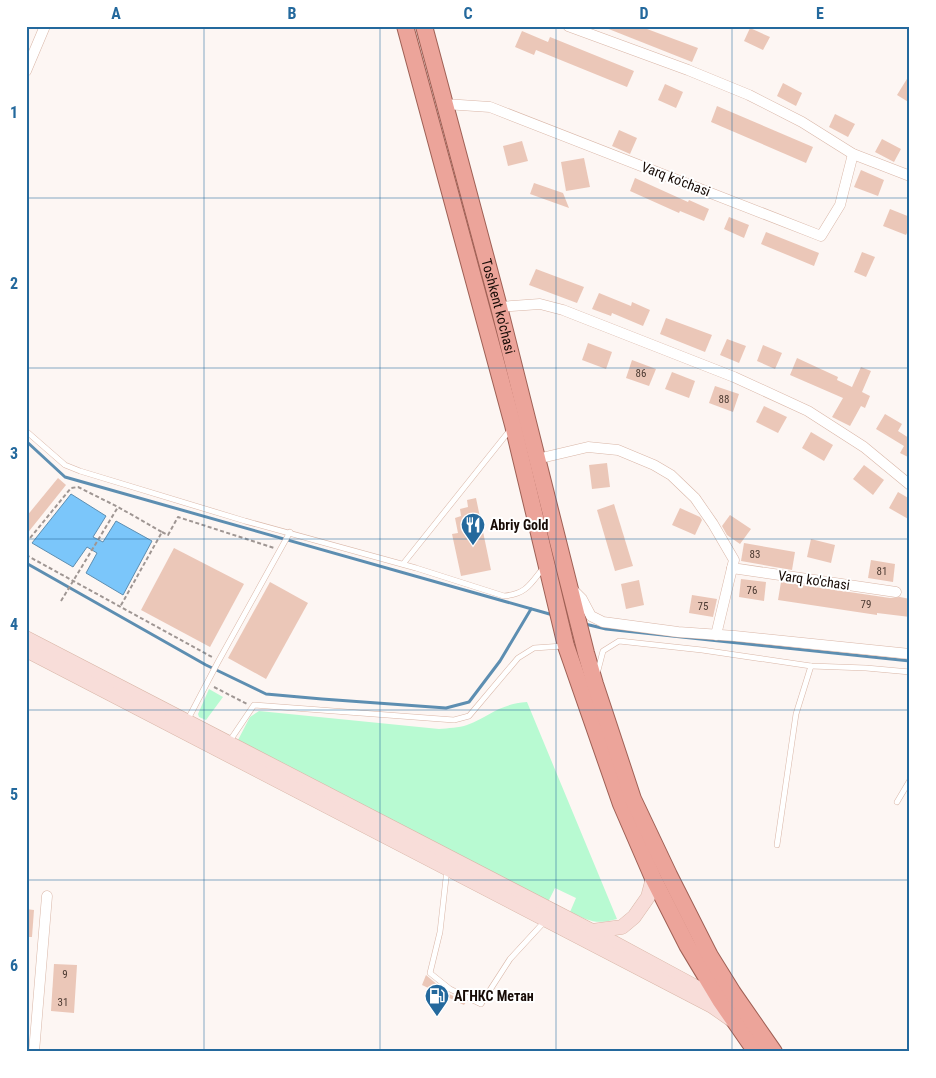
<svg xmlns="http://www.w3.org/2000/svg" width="936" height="1078" font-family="'Roboto Condensed',sans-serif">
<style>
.green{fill:#b8fad2}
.water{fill:#7bc6fa;stroke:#5d8eb1}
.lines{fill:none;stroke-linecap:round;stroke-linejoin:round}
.stream{stroke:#5d8eb1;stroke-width:3}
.building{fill:#ebc7b8}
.service-casing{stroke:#d9b6a7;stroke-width:6}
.minor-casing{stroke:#d9b6a7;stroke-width:11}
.secondary-casing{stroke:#d9b6a7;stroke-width:15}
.trunk-casing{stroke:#9f6055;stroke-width:18}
.path{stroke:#9f9693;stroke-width:2;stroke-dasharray:4 2.5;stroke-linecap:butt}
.service{stroke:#fff;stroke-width:5}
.minor{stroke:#fff;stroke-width:10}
.secondary{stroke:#f8ddd9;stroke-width:14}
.trunk{stroke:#eca49a;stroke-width:16}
.grid{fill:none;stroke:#24699d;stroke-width:1;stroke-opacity:0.55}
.labels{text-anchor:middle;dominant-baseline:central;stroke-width:4;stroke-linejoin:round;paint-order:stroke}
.number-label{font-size:11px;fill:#4c3a32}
.street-label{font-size:14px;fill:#170b06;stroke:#fff}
.poi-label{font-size:14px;font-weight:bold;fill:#170b06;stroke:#fff;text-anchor:start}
.neatline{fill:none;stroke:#24699d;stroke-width:2}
.grid-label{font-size:16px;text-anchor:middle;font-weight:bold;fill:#24699d}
</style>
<rect width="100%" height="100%" fill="#fdf6f3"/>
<g class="green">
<polygon points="209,689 223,697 206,720 199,717 198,714"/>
<path d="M527,702L617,919C595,925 590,921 570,912L576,898L555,888L548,902L238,740L250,717L259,711L439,729C448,728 459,728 467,725C490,716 499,704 527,702Z"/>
</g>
<polygon class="water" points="71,494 106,516 93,537 103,542 116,521 152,541 123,595 86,573 97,553 87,547 73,567 32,543"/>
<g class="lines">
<g class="stream">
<polyline points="26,441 65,477 553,615"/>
<polyline points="26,563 206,665 266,694 322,699 446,708 469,702 500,661 531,609"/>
<polyline points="585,624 606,629 910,661"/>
</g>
</g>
<g class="building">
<polygon points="601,26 639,26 698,48 692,62"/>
<polygon points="750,28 770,37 763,50 744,41"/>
<polygon points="522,31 548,42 550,37 634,71 627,87 536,50 534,55 515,47"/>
<polygon points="910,74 910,103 897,95"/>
<polygon points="783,83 802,93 796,106 777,96"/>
<polygon points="665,84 683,92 676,108 658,100"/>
<polygon points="717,106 813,147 806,163 711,122"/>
<polygon points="835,114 855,124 848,137 829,127"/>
<polygon points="619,130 637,138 630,154 612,146"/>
<polygon points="882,139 901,149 894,162 875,152"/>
<polygon points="522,141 528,161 508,166 503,146"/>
<polygon points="584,158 590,187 566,191 561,162"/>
<polygon points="861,170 884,180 878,196 854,187"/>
<polygon points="635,178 688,202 689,200 709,209 704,221 680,211 679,213 630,191"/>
<polygon points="534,183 563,193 569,208 530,194"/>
<polygon points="890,209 910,217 910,227 906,235 883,226"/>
<polygon points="729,217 749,225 744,238 724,229"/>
<polygon points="766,232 819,253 814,266 761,244"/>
<polygon points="862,252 875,257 866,277 854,272"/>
<polygon points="536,269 584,287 577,303 529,285"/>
<polygon points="599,293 631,306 632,302 650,310 643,326 612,313 611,316 592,309"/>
<polygon points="666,318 712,335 705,352 660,334"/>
<polygon points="727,339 746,346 739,363 720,355"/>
<polygon points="588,343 612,352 606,369 582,360"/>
<polygon points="763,345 782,353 775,369 757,361"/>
<polygon points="797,358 838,377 837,380 852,387 861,367 871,371 862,392 870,396 865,408 861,406 850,426 832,417 843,398 790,375"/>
<polygon points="632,360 656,369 649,386 626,378"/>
<polygon points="672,372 695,381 689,398 665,389"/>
<polygon points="715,386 739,394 733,412 709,403"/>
<polygon points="764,406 787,417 778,433 756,422"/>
<polygon points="885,414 902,424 898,431 909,438 910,436 910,458 900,453 904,446 876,429"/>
<polygon points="811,432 833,445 824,461 802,448"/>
<polygon points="607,463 610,487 592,489 589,465"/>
<polygon points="864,465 884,480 873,495 853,479"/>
<polygon points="58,478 66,485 26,535 26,517"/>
<polygon points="898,492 910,499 910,520 889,508"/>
<polygon points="476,498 491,570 461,576 452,534 458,533 455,518 461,516 460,509 468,507 467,500"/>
<polygon points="614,504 633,566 615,571 597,510"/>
<polygon points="680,508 700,517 702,520 695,535 672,525"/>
<polygon points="730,515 751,529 740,544 727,535 722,526"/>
<polygon points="811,539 835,545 831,563 807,557"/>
<polygon points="744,543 795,552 792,570 741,561"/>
<polygon points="174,548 244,584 210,647 141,610"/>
<polygon points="871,560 895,564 893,582 868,578"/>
<polygon points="741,579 766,582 764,601 739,597"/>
<polygon points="639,580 644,605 626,609 621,584"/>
<polygon points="270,582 308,603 266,679 228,658"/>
<polygon points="781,582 890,598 900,597 910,599 910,617 877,613 877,615 778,600"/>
<polygon points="692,595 717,599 713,617 689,613"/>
<polygon points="26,909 34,910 32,937 26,937"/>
<polygon points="54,964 77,965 74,1013 51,1011"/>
<polygon points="426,975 447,993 466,1002 464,1005 422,985"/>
</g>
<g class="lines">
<defs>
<g id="service">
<path d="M26,431L65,465L80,471L245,521L416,568L504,596C527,594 531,583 544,567"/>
<polyline points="403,564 510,430"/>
<polyline points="597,674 603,651 619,641 702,650 811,666 866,668 910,672"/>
<polyline points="187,721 218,662 290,532"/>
<polyline points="229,742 254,705 454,720 469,716 518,658 534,648 563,646"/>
<polyline points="897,802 910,780"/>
<polyline points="777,845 796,714 811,666"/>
<polyline points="447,869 440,932 430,973 450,989 481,1004 510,959 545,921"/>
</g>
<g id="minor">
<polyline points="568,26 688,70 749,95 802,122 853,154 910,176"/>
<polyline points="26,71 45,26"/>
<polyline points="445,104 490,107 821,236 840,205 853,154"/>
<polyline points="499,307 540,304 563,310 734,377 808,411 864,447 910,485"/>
<polyline points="537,459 588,447 618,450 654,465 671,475 695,498 713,524 734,560 716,635"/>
<polyline points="732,568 896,592"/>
<polyline points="572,589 582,599 591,616 603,622 678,632 735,636 910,654"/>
<polyline points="34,1052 47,896"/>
</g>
<g id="secondary">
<polyline points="26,638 592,931 720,1000"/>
<polyline points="26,650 712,1006 732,1020"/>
<polyline points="592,931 622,927 634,917 648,897 653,878"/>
</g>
<g id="trunk">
<polyline points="405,26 513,425 566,646 621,804 653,878 687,945 720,1000 756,1052"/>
<path id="s1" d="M424,26L499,307L586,653L595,684L633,799L669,875L710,956L733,993L774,1052"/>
</g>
</defs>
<use href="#service" class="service-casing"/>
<use href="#minor" class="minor-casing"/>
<use href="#secondary" class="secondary-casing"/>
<use href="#trunk" class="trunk-casing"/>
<g class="path">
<polyline points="162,532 168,535 178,517 274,548"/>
<polyline points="26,543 71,488 78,487 118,507 162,532 120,607"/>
<polyline points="26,555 212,657"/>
<polyline points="61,601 118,507"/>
<polyline points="214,687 247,704"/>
</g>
<use href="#service" class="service"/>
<use href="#minor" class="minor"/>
<use href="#secondary" class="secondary"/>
<use href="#trunk" class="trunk"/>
</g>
<path class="grid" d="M204,26V1052M380,26V1052M556,26V1052M732,26V1052M26,198H910M26,368H910M26,539H910M26,710H910M26,880H910"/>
<defs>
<symbol id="restaurant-pin" viewBox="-11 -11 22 30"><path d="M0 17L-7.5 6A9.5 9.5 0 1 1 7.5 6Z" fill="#24699d" stroke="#fff"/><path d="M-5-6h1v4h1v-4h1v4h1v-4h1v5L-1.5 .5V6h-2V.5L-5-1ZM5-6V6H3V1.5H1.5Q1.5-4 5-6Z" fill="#fff"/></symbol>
<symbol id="fuel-pin" viewBox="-11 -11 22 30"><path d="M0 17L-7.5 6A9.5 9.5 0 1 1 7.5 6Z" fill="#24699d" stroke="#fff"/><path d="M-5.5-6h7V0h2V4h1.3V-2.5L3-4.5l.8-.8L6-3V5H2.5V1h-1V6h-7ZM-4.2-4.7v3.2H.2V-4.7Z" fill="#fff"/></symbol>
</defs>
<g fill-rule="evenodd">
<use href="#restaurant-pin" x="459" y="511" width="28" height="38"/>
<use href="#fuel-pin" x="423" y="982" width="28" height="38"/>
</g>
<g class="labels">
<g class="number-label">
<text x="641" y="373">86</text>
<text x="724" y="399">88</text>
<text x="755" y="554">83</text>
<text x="882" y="571">81</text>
<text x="752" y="590">76</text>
<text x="866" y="604">79</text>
<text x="703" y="606">75</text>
<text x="65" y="974">9</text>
<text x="63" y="1002">31</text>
</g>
<g class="street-label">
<text transform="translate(676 179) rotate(21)">Varq ko'chasi</text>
<text stroke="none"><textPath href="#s1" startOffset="290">Toshkent ko'chasi</textPath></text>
<text transform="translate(814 580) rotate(8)">Varq ko'chasi</text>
</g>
<g class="poi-label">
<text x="490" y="525">Abriy Gold</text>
<text x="454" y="996">АГНКС Метан</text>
</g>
</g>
<rect width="936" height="1078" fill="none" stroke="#ffffff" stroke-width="55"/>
<rect x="28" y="28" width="880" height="1022" class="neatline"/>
<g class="grid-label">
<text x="116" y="19">A</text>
<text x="292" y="19">B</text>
<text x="468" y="19">C</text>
<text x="644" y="19">D</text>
<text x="820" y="19">E</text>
<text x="14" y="118">1</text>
<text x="14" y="289">2</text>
<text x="14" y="459">3</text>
<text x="14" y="630">4</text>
<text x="14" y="800">5</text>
<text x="14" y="971">6</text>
</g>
</svg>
